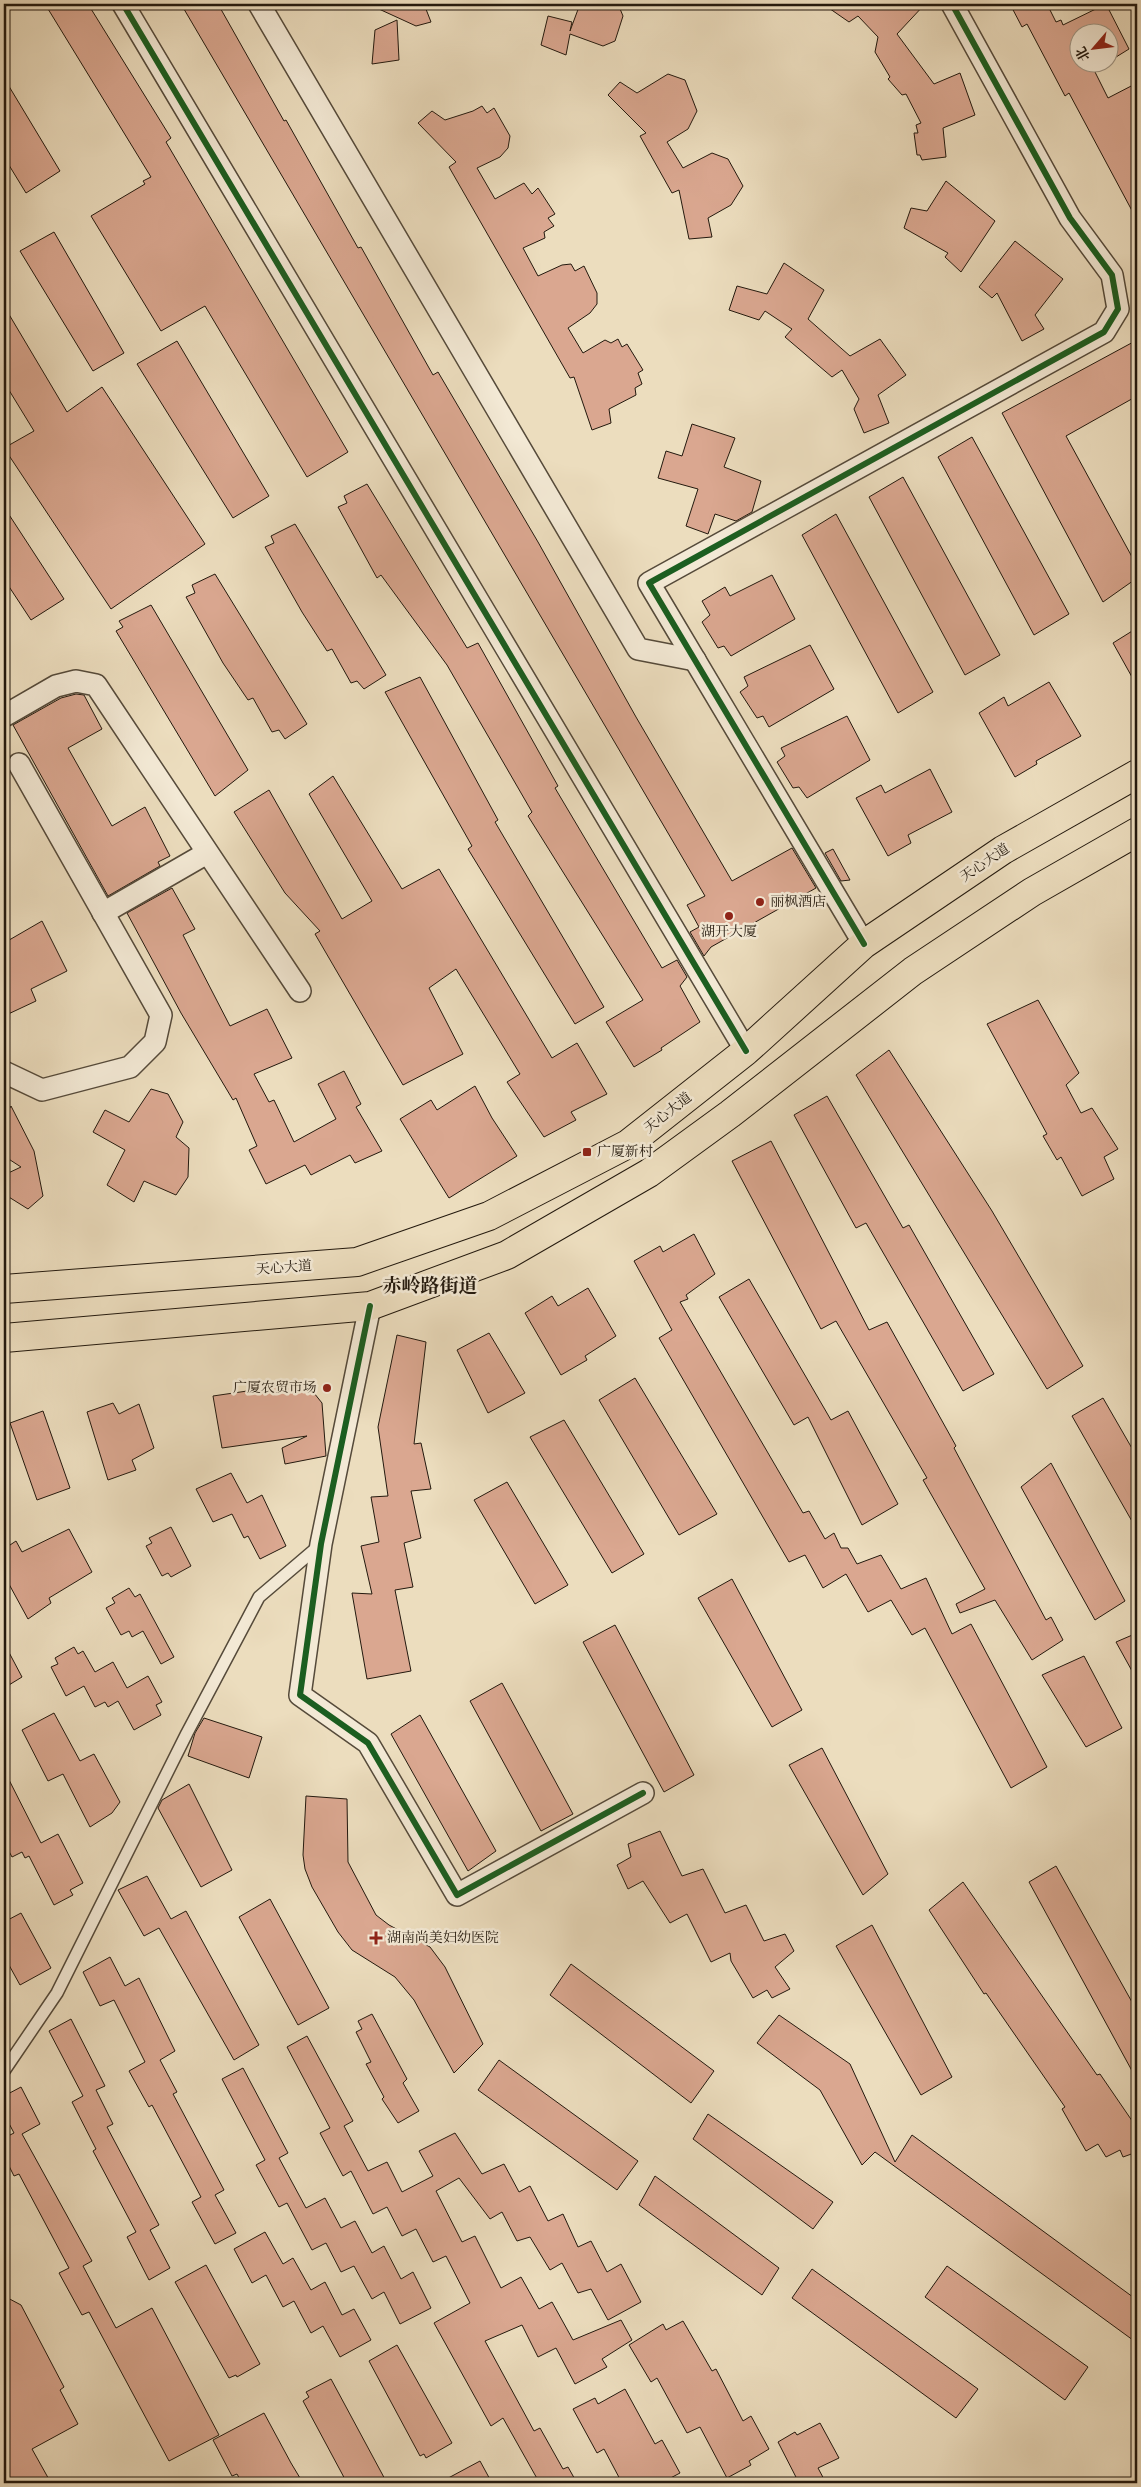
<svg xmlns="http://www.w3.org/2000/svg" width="1141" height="2487" font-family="'Old Standard TT','Noto Serif SC',serif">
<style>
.building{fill:#daa790;stroke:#23190e}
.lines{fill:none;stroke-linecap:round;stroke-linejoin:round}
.service-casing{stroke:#554a3a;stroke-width:14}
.minor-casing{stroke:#554a3a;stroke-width:24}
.primary-casing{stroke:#23190e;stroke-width:30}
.service{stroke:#f3e9d5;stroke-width:11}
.minor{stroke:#f3e9d5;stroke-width:21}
.primary{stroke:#ecddbe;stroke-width:28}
.cycleway-casing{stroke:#f3e9d5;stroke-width:9}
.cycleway{stroke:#1b5e20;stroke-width:6}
.poi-dot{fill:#8f2418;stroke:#f3e9d5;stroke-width:2}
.labels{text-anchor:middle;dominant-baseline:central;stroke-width:5;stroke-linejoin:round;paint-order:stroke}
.street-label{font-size:14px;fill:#23190e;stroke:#f3e9d5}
.poi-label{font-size:14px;fill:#23190e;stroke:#f3e9d5;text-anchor:start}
.district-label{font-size:19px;font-weight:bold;fill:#23190e;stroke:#f3e9d5}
</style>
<rect width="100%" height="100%" fill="#ecddbe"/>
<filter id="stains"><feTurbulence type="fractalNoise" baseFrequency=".004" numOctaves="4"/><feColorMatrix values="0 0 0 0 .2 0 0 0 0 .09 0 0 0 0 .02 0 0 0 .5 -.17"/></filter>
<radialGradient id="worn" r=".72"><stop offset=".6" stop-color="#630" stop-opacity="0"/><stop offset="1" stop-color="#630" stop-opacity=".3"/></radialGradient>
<g class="building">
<polygon points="45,4 88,4 171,138 166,142 348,452 307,477 205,306 161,331 91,216 145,184 143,181 151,177"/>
<polygon points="181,4 218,4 284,121 286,120 358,248 361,247 433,375 438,372 538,542 636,717 732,881 792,848 816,888 711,947 704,956 690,932 699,927 687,905 705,896"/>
<polygon points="368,4 424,4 431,22 416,26"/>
<polygon points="580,4 618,4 623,16 615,41 603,46 570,34 566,55 541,45 548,16 572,22 570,31"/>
<polygon points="823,4 925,4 897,34 934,84 960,73 975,115 943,128 946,157 922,160 920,155 917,155 914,133 918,133 916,125 921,123 906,94 902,95 888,79 890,77 875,52 878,37 858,16 849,22"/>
<polygon points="1010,4 1047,4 1056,22 1061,20 1063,25 1106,4 1129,49 1108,62 1108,32 1078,32 1078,62 1090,62 1108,98 1137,83 1137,220 1069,93 1065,96 1027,24 1022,27"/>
<polygon points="397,20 399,60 372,64 375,30"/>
<polygon points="668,74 685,80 697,111 688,129 667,142 683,168 712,153 728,159 743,186 731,205 708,218 712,237 689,239 679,190 672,193 640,136 646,133 608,95 620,82 637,93"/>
<polygon points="4,78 60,171 26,193 4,157"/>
<polygon points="482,106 487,113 494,108 510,136 508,148 500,157 477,168 495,199 524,183 532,194 538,188 555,214 548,218 554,226 544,232 545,238 523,248 538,276 562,265 571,264 575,271 584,266 597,293 597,304 590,313 568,328 583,353 605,340 611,343 618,339 622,347 627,344 643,370 638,373 642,384 635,388 636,395 609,409 611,423 592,430 574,377 570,378 449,167 456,162 418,123 432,111 445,120 473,111"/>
<polygon points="946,181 995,221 961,272 945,257 948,253 904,228 911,208 927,211"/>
<polygon points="54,232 124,353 93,371 20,251"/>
<polygon points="1015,241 1063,279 1035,315 1044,329 1022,341 997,293 992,298 979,287"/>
<polygon points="784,263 824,290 808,319 850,356 880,339 906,375 878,395 889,423 864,433 854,409 859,399 842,370 832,377 785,337 792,329 765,311 759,320 729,310 737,286 767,294"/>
<polygon points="4,306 67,412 102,387 205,544 111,609 4,448 34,431 4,382"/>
<polygon points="1137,340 1137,396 1066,436 1137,566 1137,578 1103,602 1002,413"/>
<polygon points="177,341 269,496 233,518 137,364"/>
<polygon points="692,424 735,438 724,467 761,481 752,512 736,521 715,514 708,534 686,526 698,489 658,478 666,451 682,456"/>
<polygon points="972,437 1069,614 1034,635 938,457"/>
<polygon points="903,477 1000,655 965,675 869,497"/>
<polygon points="367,484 467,648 478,643 558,786 555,788 662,968 677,960 687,977 680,986 700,1022 661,1048 662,1050 634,1067 606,1022 643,1000 528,816 532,812 447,665 381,575 377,578 338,507 347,503 344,496"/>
<polygon points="4,507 64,599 31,620 4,579"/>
<polygon points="836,514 933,692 898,713 802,535"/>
<polygon points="295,524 386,675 364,689 357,681 351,683 332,649 327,651 302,612 265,547 274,543 271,536"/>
<polygon points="215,574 307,724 285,739 279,730 272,732 253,698 248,700 223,663 186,597 195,593 192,585"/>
<polygon points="772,575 795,619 731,656 724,646 718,648 702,622 710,615 702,601 725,587 730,596"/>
<polygon points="151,605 248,770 215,796 116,631 123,627 119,621"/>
<polygon points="1137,628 1137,686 1113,643"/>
<polygon points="810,645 834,689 769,727 763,716 757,718 740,692 748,686 744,677"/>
<polygon points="420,677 498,820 495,822 604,1007 575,1024 468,849 472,846 385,692"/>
<polygon points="1049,682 1081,736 1036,761 1037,764 1015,777 979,713 1004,697 1008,706"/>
<polygon points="76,694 84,695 102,729 68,748 112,826 145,807 170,856 158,862 160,866 108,896 13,725 61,698"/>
<polygon points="847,716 870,760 807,798 799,787 793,788 777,762 785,756 781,748"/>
<polygon points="930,769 952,812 908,835 911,843 888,856 856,798 881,785 885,793"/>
<polygon points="333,776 402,889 439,869 552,1058 577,1043 607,1094 571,1112 576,1120 544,1137 507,1082 520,1074 456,969 429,988 463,1054 403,1085 315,934 320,931 285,893 234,812 269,790 342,919 372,901 309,794"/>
<polygon points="833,849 850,880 841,881 825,853"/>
<polygon points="172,888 195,929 183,935 230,1026 267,1009 292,1058 254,1074 269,1102 274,1100 294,1142 336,1119 318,1084 344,1071 361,1104 356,1107 382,1151 355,1163 350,1155 311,1175 305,1165 266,1184 249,1150 257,1146 236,1098 233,1100 181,1013 127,913"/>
<polygon points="42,921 67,971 31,989 36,1001 4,1016 4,943"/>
<polygon points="1038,1000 1079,1073 1066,1085 1081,1113 1092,1108 1118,1149 1104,1157 1114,1179 1082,1196 1061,1157 1057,1160 1043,1136 1047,1134 987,1024"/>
<polygon points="889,1050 992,1211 1083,1366 1047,1389 856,1075"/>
<polygon points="475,1086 492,1118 517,1156 449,1198 400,1119 431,1100 437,1110"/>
<polygon points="151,1089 168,1094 183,1122 176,1137 189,1148 188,1177 176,1195 144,1181 134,1202 107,1185 125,1150 93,1132 105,1110 129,1122"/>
<polygon points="827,1096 903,1228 909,1225 994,1374 963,1391 866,1223 856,1228 794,1115"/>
<polygon points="11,1106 34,1151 43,1196 28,1209 4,1194 4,1175 21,1167 4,1156 4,1118"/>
<polygon points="771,1141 869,1330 887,1322 956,1446 954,1448 1046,1620 1051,1617 1063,1640 1032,1660 995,1600 960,1613 956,1604 985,1589 923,1480 927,1478 836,1321 821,1329 732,1161"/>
<polygon points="694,1234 715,1274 686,1295 688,1299 680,1302 803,1513 809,1511 825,1539 834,1533 841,1548 848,1548 857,1564 881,1555 901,1589 926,1578 952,1634 971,1624 1047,1767 1011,1788 925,1628 912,1635 891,1600 868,1612 846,1574 823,1588 805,1555 789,1562 659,1338 672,1330 634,1261 660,1246 663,1252"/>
<polygon points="749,1279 831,1420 848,1411 898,1504 862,1525 808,1417 794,1425 719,1297"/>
<polygon points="588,1288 616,1336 585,1356 587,1360 561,1375 525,1313 552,1296 558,1306"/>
<polygon points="489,1333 525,1393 488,1413 457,1350"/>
<polygon points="397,1335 426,1342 414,1444 421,1443 431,1489 411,1491 421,1538 404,1543 413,1587 395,1590 411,1671 367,1679 352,1593 372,1594 361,1546 379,1542 371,1497 388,1496 378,1427"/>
<polygon points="635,1378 717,1514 679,1535 599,1400"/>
<polygon points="302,1383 310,1388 322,1403 326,1456 285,1464 282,1448 307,1436 222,1448 213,1396"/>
<polygon points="1103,1398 1137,1457 1137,1530 1072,1416"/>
<polygon points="113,1403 119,1414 139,1404 154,1448 132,1460 136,1470 108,1480 87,1412"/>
<polygon points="43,1411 70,1488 37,1500 10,1423"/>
<polygon points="564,1420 644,1554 612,1573 530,1437"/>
<polygon points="1051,1463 1125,1601 1095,1620 1021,1487"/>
<polygon points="231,1473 247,1503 262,1495 286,1546 260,1559 248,1536 244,1538 232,1514 213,1522 196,1489"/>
<polygon points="507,1482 568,1585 535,1604 474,1500"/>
<polygon points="171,1527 191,1566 171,1577 168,1573 162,1576 146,1546 152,1543 149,1538"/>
<polygon points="69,1529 92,1572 49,1598 51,1603 28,1619 4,1575 4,1549 16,1541 22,1552"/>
<polygon points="732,1579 802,1710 772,1727 698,1598"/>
<polygon points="129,1588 135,1597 140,1594 174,1657 161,1664 143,1631 132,1637 129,1631 121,1635 106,1608 115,1603 112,1598"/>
<polygon points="615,1625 694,1775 664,1792 583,1642"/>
<polygon points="1137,1633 1137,1680 1116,1642"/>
<polygon points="4,1643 22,1677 4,1688"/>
<polygon points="74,1647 78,1654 83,1651 95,1672 113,1662 127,1688 148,1676 162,1702 156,1705 161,1715 134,1730 118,1701 108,1707 105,1702 95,1707 84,1686 66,1696 51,1667 58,1664 55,1658"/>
<polygon points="1084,1656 1122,1728 1086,1747 1042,1675"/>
<polygon points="502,1683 573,1814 541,1831 470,1701"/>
<polygon points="54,1713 80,1761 94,1754 120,1802 112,1813 90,1827 63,1774 48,1781 22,1730"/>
<polygon points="420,1715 496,1851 468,1871 391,1734"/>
<polygon points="204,1718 262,1737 249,1778 188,1756 195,1733"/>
<polygon points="822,1748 888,1874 863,1895 789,1765"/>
<polygon points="4,1770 41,1843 58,1834 83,1883 70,1890 73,1895 54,1905 29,1856 25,1858 22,1852 12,1857 4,1842"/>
<polygon points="189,1784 232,1870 201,1887 158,1808 162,1800"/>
<polygon points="306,1796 347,1799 348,1862 376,1915 389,1925 430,1947 445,1967 483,2044 454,2073 414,2000 395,1977 352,1950 338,1932 312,1887 305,1869 303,1855"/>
<polygon points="660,1831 682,1876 703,1869 725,1913 746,1905 764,1941 785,1934 794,1951 775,1967 790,1989 772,1998 767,1990 753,1998 731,1961 730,1953 711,1962 687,1914 670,1923 643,1881 628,1889 617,1865 631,1857 628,1844"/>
<polygon points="1056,1866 1137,2011 1137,2080 1029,1882"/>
<polygon points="147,1876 171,1919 186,1911 259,2045 234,2060 159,1928 144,1936 118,1890"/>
<polygon points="963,1882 1097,2075 1100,2074 1137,2128 1137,2152 1123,2157 1120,2150 1106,2157 1098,2144 1086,2151 1062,2109 1065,2107 986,1993 984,1994 929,1910"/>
<polygon points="270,1899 329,2008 298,2025 239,1917"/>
<polygon points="21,1913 51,1968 20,1985 4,1956 4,1922"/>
<polygon points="872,1925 952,2077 921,2095 836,1946"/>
<polygon points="110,1957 125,1986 139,1978 175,2051 160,2060 177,2092 173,2094 224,2190 215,2195 236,2233 215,2244 192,2202 201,2197 152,2105 149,2107 129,2071 145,2062 114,2000 100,2006 83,1972"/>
<polygon points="571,1964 714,2071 691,2103 550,1995"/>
<polygon points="372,2014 407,2079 403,2083 419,2111 398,2123 382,2099 384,2097 366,2064 371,2062 356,2032 362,2029 358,2021"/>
<polygon points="779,2015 850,2064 895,2162 912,2135 1137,2300 1137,2343 875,2152 862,2165 820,2090 757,2043"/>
<polygon points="71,2019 105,2086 96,2090 113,2124 107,2127 159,2225 150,2230 170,2268 149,2280 127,2237 136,2232 93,2151 96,2149 72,2102 83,2096 49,2031"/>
<polygon points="307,2036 353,2121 344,2126 368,2171 387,2162 402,2192 433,2176 419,2151 455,2133 482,2174 504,2164 519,2192 530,2186 548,2221 563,2214 578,2247 591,2241 607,2272 621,2264 641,2302 608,2320 591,2289 578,2293 562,2263 550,2270 530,2237 517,2241 502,2212 490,2219 459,2178 436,2191 462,2242 475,2236 501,2288 521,2277 539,2309 552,2302 573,2340 621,2320 632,2340 602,2359 607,2367 575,2384 556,2348 538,2357 522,2325 485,2341 534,2431 540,2428 563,2469 568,2467 577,2483 537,2483 539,2482 503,2418 491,2426 434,2323 470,2303 446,2256 433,2262 416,2229 402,2236 387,2207 373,2214 351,2171 343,2176 320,2133 330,2128 287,2047"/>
<polygon points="499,2060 638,2161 617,2190 478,2090"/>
<polygon points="243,2068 288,2153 279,2158 306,2208 325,2198 341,2228 355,2221 372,2253 384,2246 401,2279 413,2272 431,2308 400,2324 384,2292 372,2299 354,2266 341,2272 326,2243 312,2250 287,2203 279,2207 256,2165 265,2160 222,2079"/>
<polygon points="21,2087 40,2124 22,2134 92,2261 83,2266 116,2328 152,2308 219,2435 169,2461 89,2312 82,2315 59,2273 69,2268 19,2174 14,2176 4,2156 4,2138 14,2133 4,2114 4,2096"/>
<polygon points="708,2114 833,2202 813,2229 693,2139"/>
<polygon points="655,2176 779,2268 762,2295 639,2205"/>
<polygon points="265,2232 283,2264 293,2258 311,2290 325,2282 342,2315 354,2309 371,2340 340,2357 323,2326 311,2333 294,2301 283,2307 266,2275 252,2283 234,2249"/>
<polygon points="206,2265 260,2364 237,2377 236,2375 229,2378 175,2282"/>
<polygon points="947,2266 1088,2367 1065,2400 925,2297"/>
<polygon points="812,2269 978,2389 956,2418 792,2298"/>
<polygon points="4,2296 21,2305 64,2387 60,2390 78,2424 32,2449 51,2483 4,2483"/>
<polygon points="683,2321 712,2371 716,2369 743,2421 751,2416 769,2449 749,2461 751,2465 727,2478 700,2427 687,2433 657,2378 651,2382 629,2345 663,2324 666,2330"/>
<polygon points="397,2345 452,2443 426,2458 424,2454 420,2456 369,2361"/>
<polygon points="331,2379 387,2483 347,2483 303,2401 309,2397 306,2392"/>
<polygon points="625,2389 655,2444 662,2440 680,2473 661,2483 622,2483 604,2449 597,2453 573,2409 595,2398 598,2404"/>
<polygon points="264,2413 291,2463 303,2483 242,2483 237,2474 232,2476 213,2440"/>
<polygon points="820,2423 839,2458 818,2468 826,2483 799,2483 778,2442 795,2432 797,2435"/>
<polygon points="480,2461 492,2483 439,2483"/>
</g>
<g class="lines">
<defs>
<polyline id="service" points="4,2071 57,1993 187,1733 259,1597 320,1545"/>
<g id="minor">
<polyline points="123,4 746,1051"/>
<polyline points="259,4 638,649 695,660"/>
<polyline points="4,716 56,686 76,681 96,685 300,991"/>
<polyline points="103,913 207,853"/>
<polyline points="864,944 649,583 1104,332 1118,309 1112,275 1070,218 952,4"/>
<polyline points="4,1072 42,1090 130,1067 155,1042 161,1015 19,764"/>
<polyline points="370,1306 321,1544 300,1695 368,1743 457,1895 643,1793"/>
</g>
<g id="primary">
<polyline points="4,1289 357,1262 489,1216 628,1144 746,1051 864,944 1003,850 1137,774"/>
<polyline points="4,1338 370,1306 507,1255 649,1173 730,1114 913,971 1032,892 1137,832"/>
</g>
</defs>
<use href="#service" class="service-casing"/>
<use href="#minor" class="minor-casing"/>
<use href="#primary" class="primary-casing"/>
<use href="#service" class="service"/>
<use href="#minor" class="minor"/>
<use href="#primary" class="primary"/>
<defs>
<g id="cycleway">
<polyline points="123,4 746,1051"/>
<polyline points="864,944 649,583 1104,332 1118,309 1112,275 1070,218 952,4"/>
<polyline points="370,1306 321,1544 300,1695 368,1743 457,1895 643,1793"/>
</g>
</defs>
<use href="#cycleway" class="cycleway-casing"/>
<use href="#cycleway" class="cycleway"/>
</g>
<g class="poi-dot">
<circle cx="760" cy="902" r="5"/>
<circle cx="729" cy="916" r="5"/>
<rect x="582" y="1147" width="10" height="10" rx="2.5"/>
<circle cx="327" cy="1388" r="5"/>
<path d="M373.5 1930.5h5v5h5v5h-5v5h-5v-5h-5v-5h5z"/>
</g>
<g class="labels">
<g class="street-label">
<text transform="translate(985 863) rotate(-34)">天心大道</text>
<text transform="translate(668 1113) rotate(-38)">天心大道</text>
<text transform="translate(284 1268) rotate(-4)">天心大道</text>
</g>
<g class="poi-label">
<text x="770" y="902">丽枫酒店</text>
<text x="729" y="932" text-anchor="middle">湖开大厦</text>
<text x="597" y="1152">广厦新村</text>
<text x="317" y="1388" text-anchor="end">广厦农贸市场</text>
<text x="387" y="1938">湖南尚美妇幼医院</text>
</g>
<g class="district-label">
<text x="430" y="1287">赤岭路街道</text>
</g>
</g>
<rect width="1141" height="2487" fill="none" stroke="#ecddbe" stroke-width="20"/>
<rect x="5" y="5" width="1131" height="2477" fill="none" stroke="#23190e" stroke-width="2.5"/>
<rect x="10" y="10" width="1121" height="2467" fill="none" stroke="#23190e"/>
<g transform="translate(1094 48) rotate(242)"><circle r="24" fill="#f3e9d5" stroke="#a09685"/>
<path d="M0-4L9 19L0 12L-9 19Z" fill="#8f2418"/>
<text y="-8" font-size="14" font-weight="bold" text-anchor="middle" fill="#23190e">北</text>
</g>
<rect width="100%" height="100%" filter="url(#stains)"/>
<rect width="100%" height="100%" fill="url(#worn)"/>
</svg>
